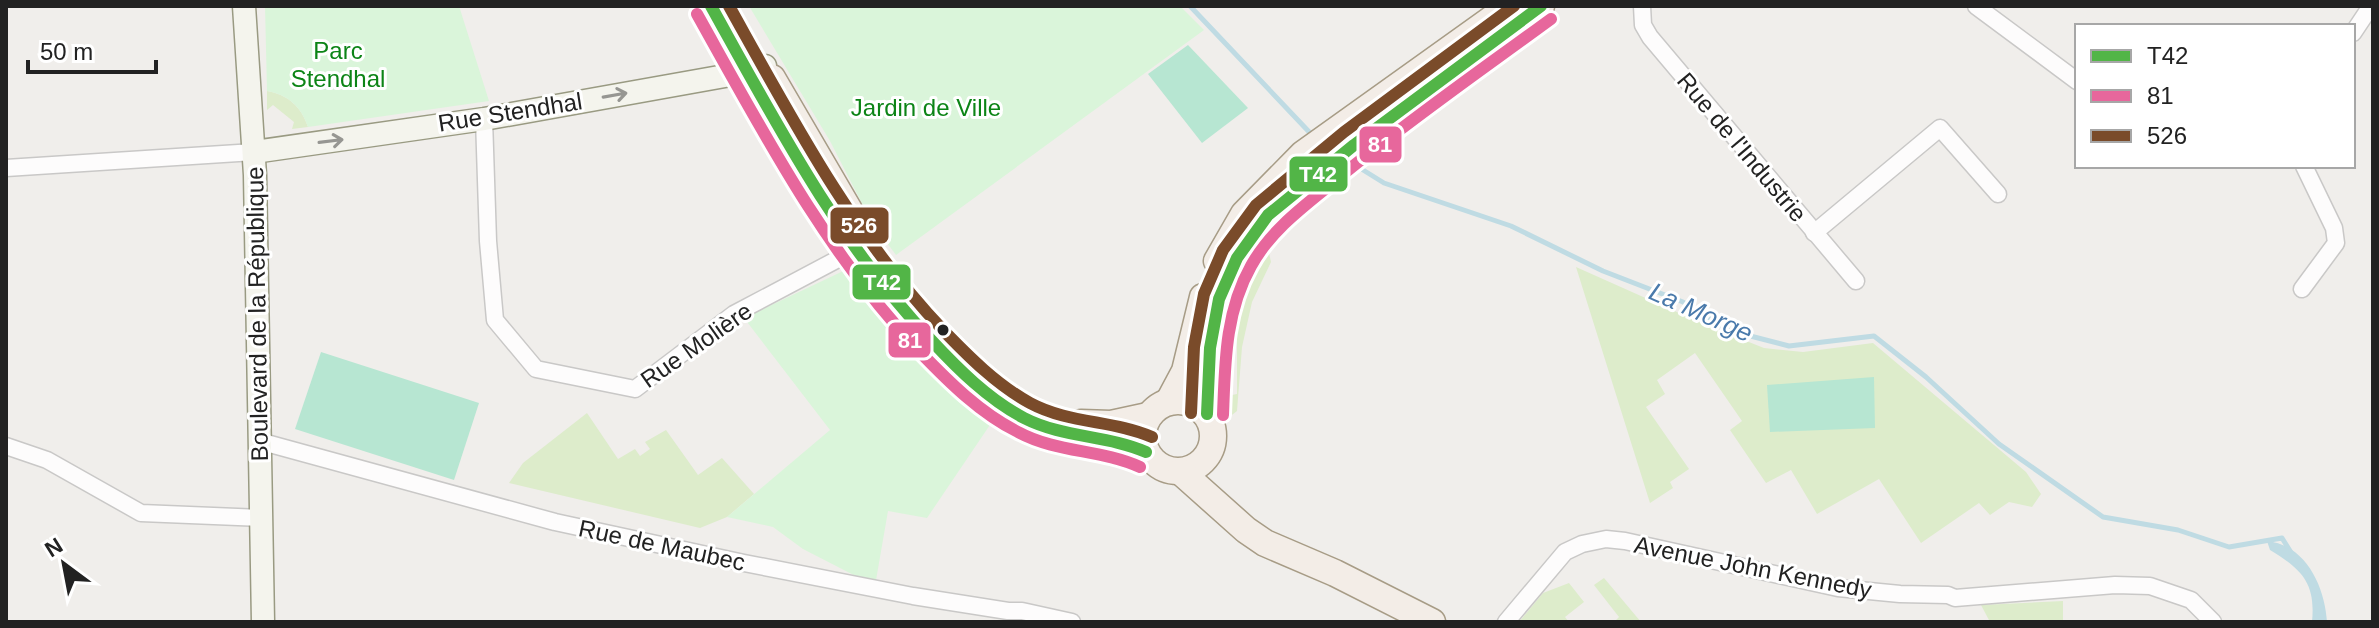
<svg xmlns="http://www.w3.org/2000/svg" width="2379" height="628" font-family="Helvetica,sans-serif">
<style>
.grass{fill:#ddeccb}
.park{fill:#daf5da}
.pitch{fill:#b7e6d2}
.water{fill:#bfdbe3}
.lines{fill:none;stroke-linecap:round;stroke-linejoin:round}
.stream{stroke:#bfdbe3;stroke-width:5}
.street-casing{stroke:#c9c8c7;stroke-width:19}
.secondary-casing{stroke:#999a82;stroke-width:25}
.primary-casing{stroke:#a79c86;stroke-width:29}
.street{stroke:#fdfcfc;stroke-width:16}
.secondary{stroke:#f4f4ed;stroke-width:22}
.primary{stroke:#f3ede7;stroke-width:26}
.bus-1-casing{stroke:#fff;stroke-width:18}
.bus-2-casing{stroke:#fff;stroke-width:18}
.bus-3-casing{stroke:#fff;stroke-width:18}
.bus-1{stroke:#52b547;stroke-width:12}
.bus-2{stroke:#e7679c;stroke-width:12}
.bus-3{stroke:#7a4b2a;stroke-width:12}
.oneway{stroke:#969692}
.bus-dot{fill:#222;stroke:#fff;stroke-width:3}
.labels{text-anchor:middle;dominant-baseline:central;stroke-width:6;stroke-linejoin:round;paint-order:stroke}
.park-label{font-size:24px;fill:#0c8416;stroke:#fff}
.street-label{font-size:24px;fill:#222;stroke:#fff}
.water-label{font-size:26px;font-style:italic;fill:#4a7aab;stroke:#fff}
.line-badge{stroke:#fff;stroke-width:3}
.badge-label{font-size:22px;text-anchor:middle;font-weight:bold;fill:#fff}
</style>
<rect width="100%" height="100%" fill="#f0eeeb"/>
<g class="grass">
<path d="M267,91C288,95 301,106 308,127L292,129L294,122L273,105L267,110Z"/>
<polygon points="1254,253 1269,253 1271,262 1252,302 1242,347 1237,411 1228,418 1222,400 1223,345 1232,350 1232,395 1237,394 1237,338 1226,333 1236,285"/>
<polygon points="1576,267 1706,325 1764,348 1803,352 1873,343 2026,472 2041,494 2032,507 2009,502 1990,515 1979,503 1921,543 1879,479 1817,514 1791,470 1766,483 1730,430 1742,421 1695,353 1657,380 1665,394 1646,407 1689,469 1670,482 1673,488 1650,503"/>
<polygon points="587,413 618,459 635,449 640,456 650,449 645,442 666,430 698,475 722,458 754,494 727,517 700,528 509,483 523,463"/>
<polygon points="1604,578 1641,622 1614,622 1619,617 1594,585"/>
<polygon points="1569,583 1584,602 1565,617 1569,622 1519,622 1543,593"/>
<polygon points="2063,601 2063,622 1990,622 1981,605"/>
</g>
<g class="park">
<path d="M265,6H459L489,101L308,127C301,106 288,95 267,91Z"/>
<polygon points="749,6 1180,6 1204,30 896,255 872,223 830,141"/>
<polygon points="858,264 998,413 927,518 888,511 875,586 803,549 773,527 727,517 830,430 744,318"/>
</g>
<g class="pitch">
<polygon points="1188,45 1248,108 1202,143 1148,74"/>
<polygon points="321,352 479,403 454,480 295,429"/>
<polygon points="1874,377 1875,428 1770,432 1767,385"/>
</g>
<path class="water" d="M2267,541C2306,545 2325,587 2327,622H2312C2316,582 2301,569 2270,550Z"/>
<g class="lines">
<g class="stream">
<polyline points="1190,6 1313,136"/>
<polyline points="1347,160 1384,183 1511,226 1603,271 1683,302 1727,330 1789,346 1874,336 1926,377 1999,444 2103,517 2178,530 2229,547 2282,538 2292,554"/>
</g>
<defs>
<g id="street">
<polyline points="1642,6 1643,25 1650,37 1856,281"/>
<polyline points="1976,6 2077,81"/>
<polyline points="2353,33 2371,6"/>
<polyline points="484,119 488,241 495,320 536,369 635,389 734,314 855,250 868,240"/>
<polyline points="6,168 254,152"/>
<polyline points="1814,233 1940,128 1998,194"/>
<polyline points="2302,289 2336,243 2334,228 2304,166"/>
<polyline points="259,441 555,522 744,563 913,596 1008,611 1022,611 1072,622"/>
<polyline points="6,446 47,460 141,513 261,518"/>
<polyline points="1506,622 1565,552 1582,544 1606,539 1625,541 1838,588 1900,594 1948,595 1955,598 2115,585 2150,586 2191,600 2213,622"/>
</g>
<g id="secondary">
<polyline points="244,6 255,175 263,622"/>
<polyline points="254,152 484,119 736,74 750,74 765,66"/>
</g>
<g id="primary">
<path d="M711,6C780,128 842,255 944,354C967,376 991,399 1019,415C1038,426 1060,434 1082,437C1104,441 1126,442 1146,452"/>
<polyline points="772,78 849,210"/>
<polyline points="1217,261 1244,214 1303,154 1510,6"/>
<circle cx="1178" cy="436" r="35"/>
<polyline points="1169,401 1185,371 1203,297"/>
<polyline points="1207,414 1210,348 1219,299 1237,258 1268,215 1354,145 1541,6"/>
<polyline points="1081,423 1111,424 1148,416"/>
<polyline points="1181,472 1246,530 1265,543 1335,573 1432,622"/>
</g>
</defs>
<use href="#street" class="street-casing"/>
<use href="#secondary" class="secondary-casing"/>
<use href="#primary" class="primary-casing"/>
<use href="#street" class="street"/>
<use href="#secondary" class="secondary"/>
<use href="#primary" class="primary"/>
<defs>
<g id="bus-1">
<path d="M711,6C776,123 838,242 931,340C958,369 988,399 1024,418C1063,438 1107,435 1146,452"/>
<polyline points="1207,414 1210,348 1219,299 1237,258 1268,215 1354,145 1541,6"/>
</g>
<g id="bus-2">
<path d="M697,14C763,132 826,253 920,352C949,382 980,413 1018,432C1057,453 1100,449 1140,467"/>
<path d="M1223,415C1225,364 1225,312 1251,266C1272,228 1307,204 1341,176C1408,121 1480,71 1551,19"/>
</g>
<g id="bus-3">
<path d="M729,6C792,119 853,235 942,329C969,357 997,385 1030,403C1069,424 1113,420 1152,437"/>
<polyline points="1191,413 1194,347 1204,294 1223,250 1256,205 1344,132 1514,6"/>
</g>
</defs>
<use href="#bus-1" class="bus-1-casing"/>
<use href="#bus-2" class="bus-2-casing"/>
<use href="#bus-3" class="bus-3-casing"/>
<use href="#bus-1" class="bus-1"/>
<use href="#bus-2" class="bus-2"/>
<use href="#bus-3" class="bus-3"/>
</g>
<defs><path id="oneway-shaft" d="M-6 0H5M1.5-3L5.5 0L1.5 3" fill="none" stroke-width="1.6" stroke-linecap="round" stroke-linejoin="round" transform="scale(2)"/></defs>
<g class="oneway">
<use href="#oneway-shaft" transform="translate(615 95) rotate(-10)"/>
<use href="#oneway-shaft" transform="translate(331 141) rotate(-7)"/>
</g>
<circle class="bus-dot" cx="943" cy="330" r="7"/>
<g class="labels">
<g class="park-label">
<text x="338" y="50">Parc<tspan x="338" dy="28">Stendhal</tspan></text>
<text x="926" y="107">Jardin de Ville</text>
</g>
<g class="street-label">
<text transform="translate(510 112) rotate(-9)">Rue Stendhal</text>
<text transform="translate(1742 147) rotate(50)">Rue de l'Industrie</text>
<text transform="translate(257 314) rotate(-91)">Boulevard de la République</text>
<text transform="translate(696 345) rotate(-35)">Rue Molière</text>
<text transform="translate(662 545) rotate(12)">Rue de Maubec</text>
<text transform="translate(1753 567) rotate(11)">Avenue John Kennedy</text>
</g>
<g class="water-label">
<text transform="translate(1701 312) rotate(24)">La Morge</text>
</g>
</g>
<g class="line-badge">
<rect x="1358" y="125" width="45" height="39" rx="8" fill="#e7679c"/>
<rect x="1288" y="155" width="61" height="38" rx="8" fill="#52b547"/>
<rect x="829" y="206" width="61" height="39" rx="8" fill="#7a4b2a"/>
<rect x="851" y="263" width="61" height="38" rx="8" fill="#52b547"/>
<rect x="887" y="321" width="45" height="38" rx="8" fill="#e7679c"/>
</g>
<g class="badge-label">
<text x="1380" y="152">81</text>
<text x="1318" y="182">T42</text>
<text x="859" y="233">526</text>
<text x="882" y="290">T42</text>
<text x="910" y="348">81</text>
</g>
<rect width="2379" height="628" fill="none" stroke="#222222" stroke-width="16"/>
<rect x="2075" y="24" width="280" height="144" fill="#ffffff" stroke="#a7a7a7" stroke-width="2"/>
<rect x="2091" y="50" width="40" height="12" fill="#52b547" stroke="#a7a7a7" stroke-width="2"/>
<text x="2147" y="64" font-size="24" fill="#222222">T42</text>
<rect x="2091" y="90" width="40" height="12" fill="#e7679c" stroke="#a7a7a7" stroke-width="2"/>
<text x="2147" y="104" font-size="24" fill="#222222">81</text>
<rect x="2091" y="130" width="40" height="12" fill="#7a4b2a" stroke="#a7a7a7" stroke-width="2"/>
<text x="2147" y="144" font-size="24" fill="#222222">526</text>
<g transform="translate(64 564) rotate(328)" stroke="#ffffff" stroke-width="6" paint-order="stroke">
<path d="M0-6L14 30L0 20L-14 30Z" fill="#222222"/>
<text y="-12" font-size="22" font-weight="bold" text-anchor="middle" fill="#222222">N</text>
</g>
<path d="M28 60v12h128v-12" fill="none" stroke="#222222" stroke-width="4"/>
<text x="40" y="60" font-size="24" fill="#222222" stroke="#ffffff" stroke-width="6" paint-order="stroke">50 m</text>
</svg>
